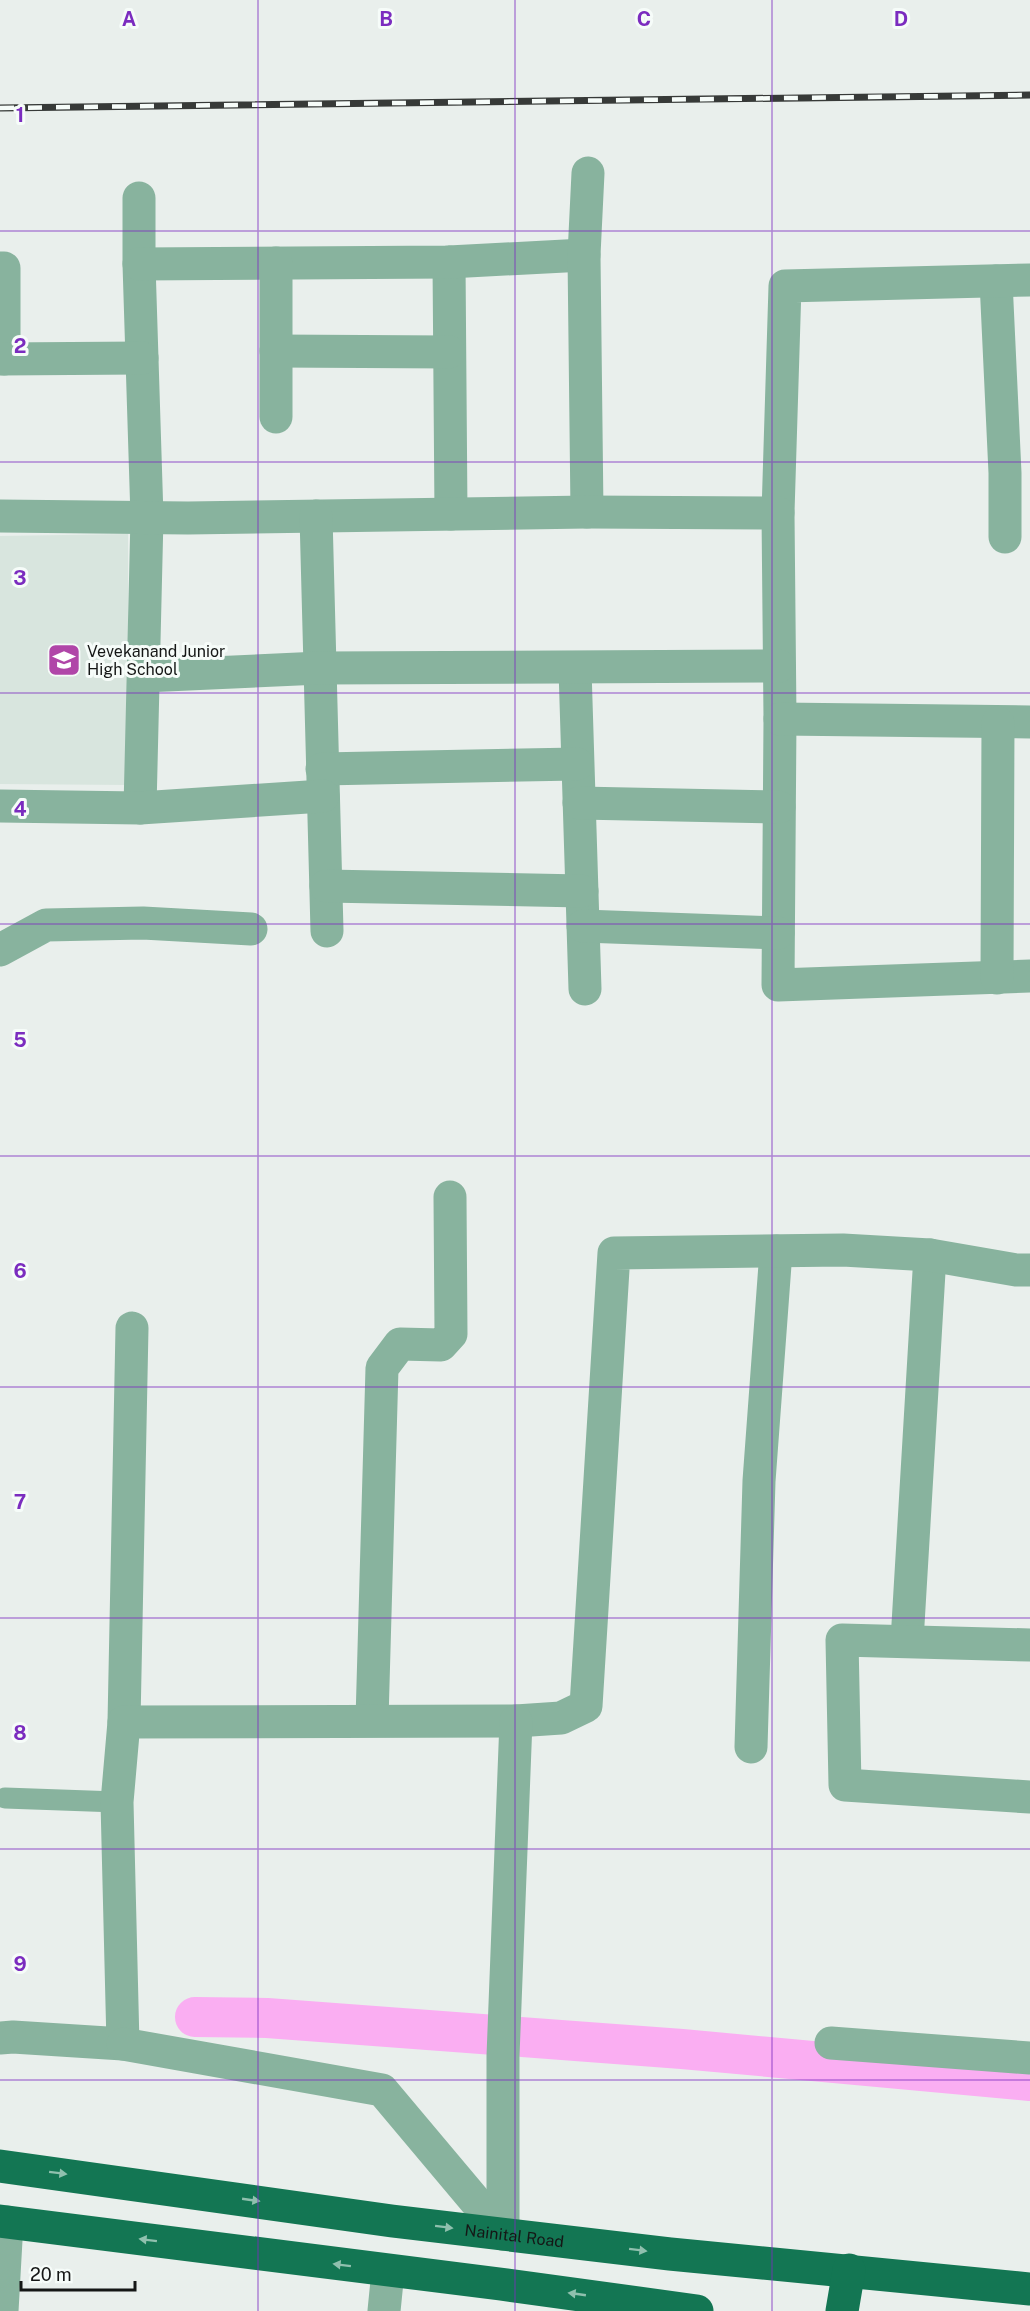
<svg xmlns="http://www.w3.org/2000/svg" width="1030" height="2311" font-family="'Public Sans',sans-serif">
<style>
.built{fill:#d8e5de}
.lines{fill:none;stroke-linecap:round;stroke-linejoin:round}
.canal{stroke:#faaef2;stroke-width:40}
.service{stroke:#88b39e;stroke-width:21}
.minor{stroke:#88b39e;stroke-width:33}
.trunk{stroke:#137653;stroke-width:33}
.rail-casing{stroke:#373a38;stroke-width:7}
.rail{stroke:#f6fcf9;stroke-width:4.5;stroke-dasharray:14;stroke-linecap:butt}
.oneway{fill:#90c0ae}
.grid{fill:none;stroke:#7b2cbf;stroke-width:1.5;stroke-opacity:0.55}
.labels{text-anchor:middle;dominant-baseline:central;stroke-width:6;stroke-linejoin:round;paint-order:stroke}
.poi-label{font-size:16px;fill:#151716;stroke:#f6fcf9;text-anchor:start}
.street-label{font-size:16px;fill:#151716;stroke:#f6fcf9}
.grid-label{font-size:20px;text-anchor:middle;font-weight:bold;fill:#7b2cbf;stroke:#f6fcf9;stroke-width:6;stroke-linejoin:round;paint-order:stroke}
</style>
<rect width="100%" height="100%" fill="#e9efec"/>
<polygon class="built" points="128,534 128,785 0,784 0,536"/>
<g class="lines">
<polyline class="canal" points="195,2017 267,2018 682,2049 1030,2081"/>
<polyline class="service" points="5,1798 117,1802"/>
<g class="minor">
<polyline points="139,198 139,264 147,517 140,808"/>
<polyline points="449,262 451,514"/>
<polyline points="139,264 449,262 584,255"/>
<polyline points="0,268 4,268 4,359"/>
<polyline points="996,281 1005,473 1005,537"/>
<polyline points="276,351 449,352"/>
<polyline points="0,359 142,358"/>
<polyline points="276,417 276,263"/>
<polyline points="587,512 584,255 588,173"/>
<polyline points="778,513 785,286 1030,280"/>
<polyline points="0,516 188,518 587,512 778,513 780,719 778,985 1030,976"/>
<polyline points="316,516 327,931"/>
<polyline points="575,669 585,989"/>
<polyline points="144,676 320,668 779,666"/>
<polyline points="780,719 1030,722"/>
<polyline points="322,769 577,764"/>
<polyline points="579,803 779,807"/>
<polyline points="0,806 140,808 323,796"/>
<polyline points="326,886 582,891"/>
<polyline points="583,926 778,933"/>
<polyline points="0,950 46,925 143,923 251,929"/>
<polyline points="997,978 998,723"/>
<polyline points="907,1641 930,1255"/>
<polyline points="1030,1645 842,1640 845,1785 1030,1797"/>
<polyline points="372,1720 382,1368 400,1344 441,1345 451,1334 450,1197"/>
<polyline points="124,1722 132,1328"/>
<polyline points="751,1747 759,1481 776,1251"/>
<polyline points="0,2038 13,2037 123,2044 117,1802 124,1722 516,1721 561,1718 586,1706 614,1253 843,1250 930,1255 1016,1270 1030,1270"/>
<polyline points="831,2043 1030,2058"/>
<polyline points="123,2044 382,2090 503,2234"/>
<polyline points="503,2234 503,2056 516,1721"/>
<polyline points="2,2311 7,2222"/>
<polyline points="384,2311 388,2271"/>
</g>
<g class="trunk">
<path id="s1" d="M0,2166L392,2221L670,2254L1030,2289"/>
<polyline points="0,2221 500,2284 697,2311"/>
<polyline points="842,2311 849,2270"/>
</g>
<defs>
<polyline id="rail" points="0,108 1030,95"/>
</defs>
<use href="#rail" class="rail-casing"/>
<use href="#rail" class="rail"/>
</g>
<defs><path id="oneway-solid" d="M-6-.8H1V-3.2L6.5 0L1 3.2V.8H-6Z" transform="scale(1.5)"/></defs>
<g class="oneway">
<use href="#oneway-solid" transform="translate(58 2173) rotate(7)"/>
<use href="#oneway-solid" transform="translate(251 2200) rotate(8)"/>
<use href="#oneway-solid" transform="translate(444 2227) rotate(7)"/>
<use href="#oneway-solid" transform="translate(148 2240) rotate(-173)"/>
<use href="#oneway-solid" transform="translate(638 2250) rotate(7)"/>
<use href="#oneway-solid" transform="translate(342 2265) rotate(-173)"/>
<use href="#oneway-solid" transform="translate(577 2294) rotate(-172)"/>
</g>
<path class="grid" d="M258,0V2311M515,0V2311M772,0V2311M0,231H1030M0,462H1030M0,693H1030M0,924H1030M0,1156H1030M0,1387H1030M0,1618H1030M0,1849H1030M0,2080H1030"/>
<defs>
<symbol id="school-square" viewBox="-11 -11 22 22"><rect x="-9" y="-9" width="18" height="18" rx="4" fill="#b046a8" stroke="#f6fcf9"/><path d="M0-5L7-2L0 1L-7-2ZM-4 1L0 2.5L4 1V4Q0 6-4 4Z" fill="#fff"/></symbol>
</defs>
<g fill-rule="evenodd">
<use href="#school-square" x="45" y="641" width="38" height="38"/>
</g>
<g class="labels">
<g class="poi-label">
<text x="87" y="651">Vevekanand Junior<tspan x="87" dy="18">High School</tspan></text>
</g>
<g class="street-label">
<text stroke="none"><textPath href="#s1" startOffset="519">Nainital Road</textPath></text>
</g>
</g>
<g class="grid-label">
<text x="129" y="26">A</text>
<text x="386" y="26">B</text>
<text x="644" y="26">C</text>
<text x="901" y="26">D</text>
<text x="20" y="122">1</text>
<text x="20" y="353">2</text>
<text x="20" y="585">3</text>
<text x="20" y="816">4</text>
<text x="20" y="1047">5</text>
<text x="20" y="1278">6</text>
<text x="20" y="1509">7</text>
<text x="20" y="1740">8</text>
<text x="20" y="1971">9</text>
</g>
<path d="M21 2281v9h114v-9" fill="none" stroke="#151716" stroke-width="3"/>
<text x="30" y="2281" font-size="18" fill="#151716" stroke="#f6fcf9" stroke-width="4.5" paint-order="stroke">20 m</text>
</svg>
